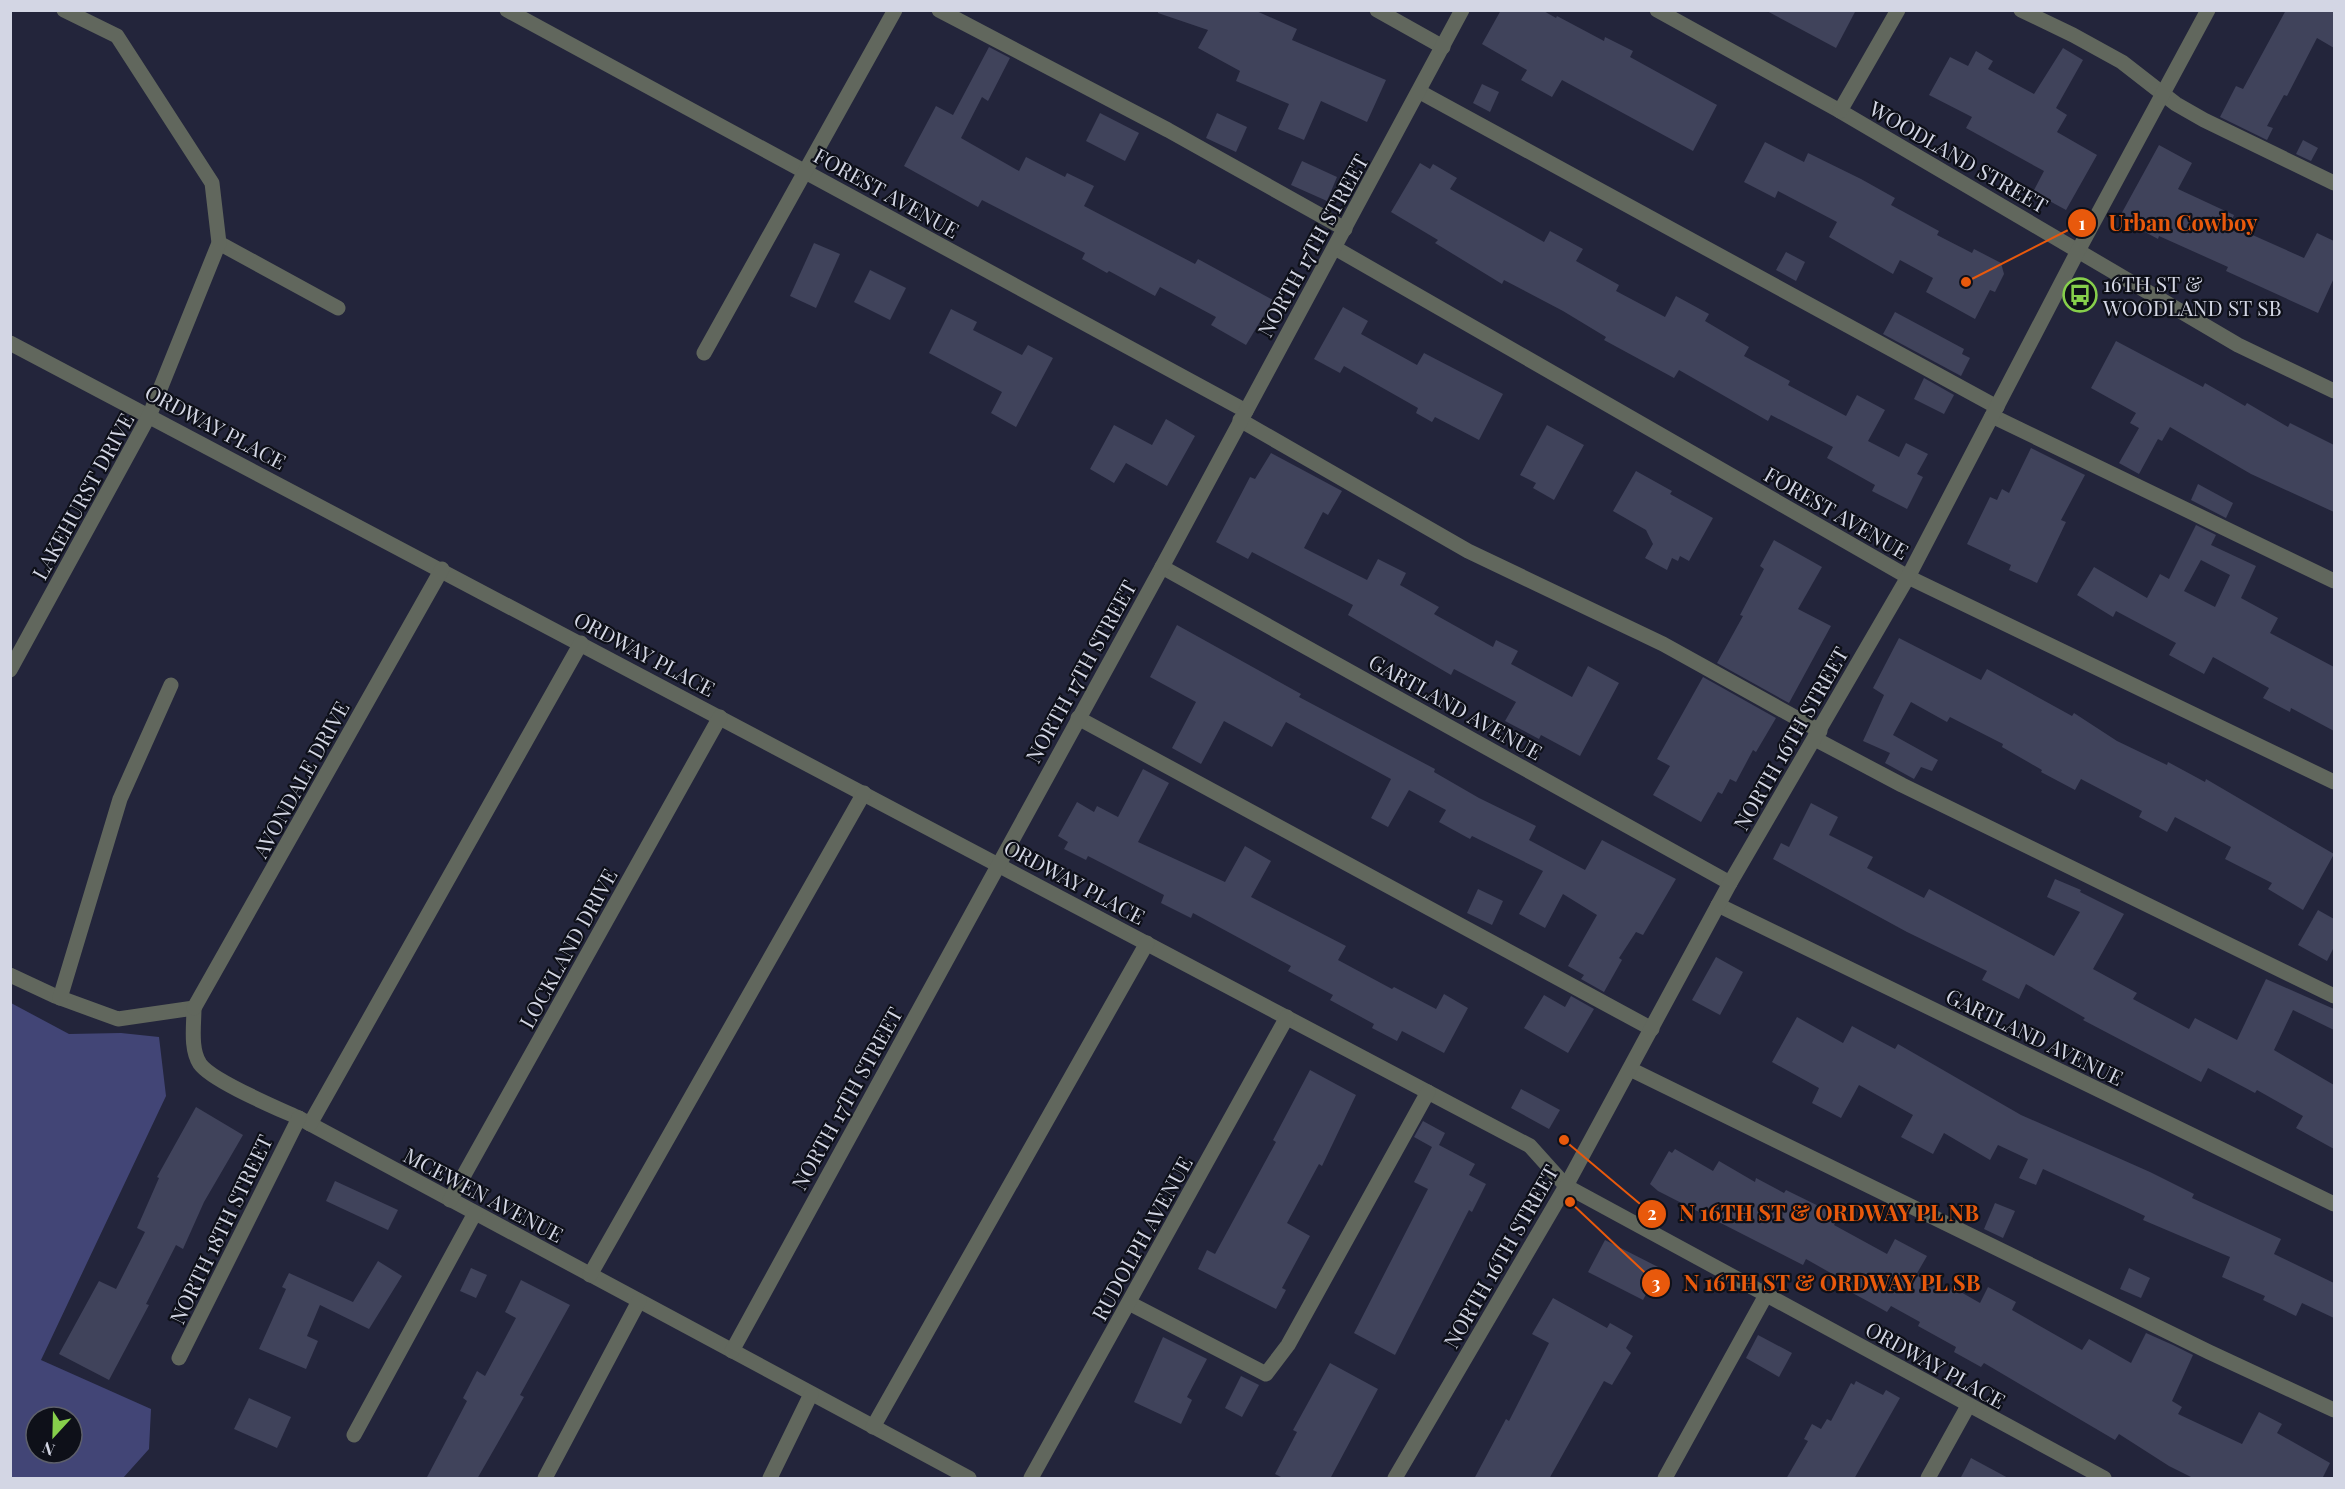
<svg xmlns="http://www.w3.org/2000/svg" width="2345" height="1489" font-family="'Playfair Display',serif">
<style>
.green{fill:#424576;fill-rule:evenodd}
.building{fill:#40435b;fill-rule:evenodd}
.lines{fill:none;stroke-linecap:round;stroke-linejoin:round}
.minor{stroke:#61675d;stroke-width:15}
.labels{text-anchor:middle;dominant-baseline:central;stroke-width:4.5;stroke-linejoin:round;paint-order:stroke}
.street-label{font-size:21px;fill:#d3d6e4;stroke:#0e1019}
.poi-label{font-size:21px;fill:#d3d6e4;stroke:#0e1019;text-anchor:start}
.leader{fill:none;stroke:#e8590c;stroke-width:2}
.callout-dot{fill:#e8590c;stroke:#0e1019;stroke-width:2}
.mark-label{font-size:18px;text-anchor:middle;font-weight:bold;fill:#fff}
.callout-label{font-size:22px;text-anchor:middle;font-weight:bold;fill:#e8590c;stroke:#0e1019;stroke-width:4.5;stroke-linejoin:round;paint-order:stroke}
</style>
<rect width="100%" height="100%" fill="#23253b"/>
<path class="green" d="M11,1003L69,1034L121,1033L159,1037L166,1096L41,1360L151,1409L149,1449L123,1478H11ZM36,1417H72V1453H36Z"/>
<g class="building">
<polygon points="1158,10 1254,10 1297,29 1292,40 1386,80 1367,122 1321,101 1304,140 1278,129 1289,104 1236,81 1240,71 1198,48 1208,30 1158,13"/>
<polygon points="1501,10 1542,10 1556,18 1557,16 1604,41 1605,37 1633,51 1630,57 1717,105 1693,151 1562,80 1552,97 1521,80 1527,70 1482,44"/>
<polygon points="1765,10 1856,10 1836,48"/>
<polygon points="2286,10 2334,10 2334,48 2317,38 2287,96 2284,95 2267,126 2273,128 2267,140 2220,117 2236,86 2243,89"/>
<polygon points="989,47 1010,58 988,101 982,97 961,138 1019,171 1026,157 1065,177 1067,173 1094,186 1084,206 1195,264 1198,259 1273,300 1246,345 1211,325 1216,317 1160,287 1155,296 1109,271 1107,273 1082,259 1085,253 982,200 978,207 904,166 936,106 953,115"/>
<polygon points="2063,48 2083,60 2056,108 2067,115 2057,132 2097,155 2066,210 2033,192 2044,171 1966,128 1972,117 1929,95 1950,57 1968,66 1976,51 1993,61 1988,69 2034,94"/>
<polygon points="1482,84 1499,92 1490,112 1473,103"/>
<polygon points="1100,113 1139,133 1125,161 1086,141"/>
<polygon points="1217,113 1247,127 1236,152 1206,138"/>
<polygon points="2303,140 2318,148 2311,161 2296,154"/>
<polygon points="1765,142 1804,162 1808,153 1861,179 1895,198 1891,205 1939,231 1937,235 1972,253 1974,249 2001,263 2004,274 1995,292 1990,290 1975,319 1926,292 1933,278 1900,260 1893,274 1829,237 1837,222 1778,191 1775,198 1744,182"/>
<polygon points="2159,145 2192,163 2178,189 2234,215 2230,225 2304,258 2317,233 2334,241 2334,278 2318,313 2226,271 2228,267 2159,236 2158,239 2119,218"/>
<polygon points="1302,161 1337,177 1327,201 1291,185"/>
<polygon points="1420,163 1430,169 1433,164 1457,178 1450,189 1544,242 1550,231 1583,249 1576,261 1619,285 1616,291 1665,317 1676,296 1709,314 1705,321 1749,347 1744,356 1790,381 1788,385 1846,416 1857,395 1885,410 1868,441 1899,457 1906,443 1928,454 1917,474 1923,477 1907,509 1872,491 1875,485 1827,458 1833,447 1771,415 1768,421 1679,370 1674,378 1604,340 1606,337 1563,311 1504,280 1502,284 1435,243 1438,240 1391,212"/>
<polygon points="814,243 840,254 816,308 790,296"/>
<polygon points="1786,252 1805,262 1796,281 1776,270"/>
<polygon points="870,270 906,288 890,320 854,302"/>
<polygon points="1343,307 1368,321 1361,334 1417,365 1424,353 1503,394 1479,440 1435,417 1432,422 1416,413 1418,408 1344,366 1340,373 1314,359"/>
<polygon points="951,309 977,322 973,330 1022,355 1028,345 1053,358 1016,427 991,413 1002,392 929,353"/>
<polygon points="1895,312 1964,349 1962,354 1970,358 1961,376 1883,334"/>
<polygon points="2116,341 2203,387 2205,383 2245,406 2247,403 2288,427 2290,423 2334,445 2334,512 2251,474 2170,427 2162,441 2158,439 2139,474 2119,463 2139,428 2130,423 2136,413 2091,388"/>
<polygon points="1924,378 1954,395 1944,414 1914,399"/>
<polygon points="1166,419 1195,436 1167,486 1126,463 1114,483 1090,469 1114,425 1152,445"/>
<polygon points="1547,425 1584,445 1554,500 1533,488 1536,483 1520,475"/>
<polygon points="2031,448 2085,475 2061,520 2066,522 2037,583 2009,570 2011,565 1967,544 1990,497 1997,500 2002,489 2009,493"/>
<polygon points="1271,453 1342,491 1328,515 1323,512 1304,548 1367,580 1378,559 1406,573 1400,585 1439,607 1434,614 1493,647 1496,640 1518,651 1511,664 1572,697 1588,666 1619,683 1580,756 1541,735 1539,739 1505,721 1516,702 1454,669 1451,675 1348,615 1353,605 1252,552 1248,559 1216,542 1250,477 1255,479"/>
<polygon points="1636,471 1672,491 1670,494 1713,518 1689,561 1680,556 1678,561 1672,558 1667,570 1645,558 1653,544 1646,530 1613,511"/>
<polygon points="2198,484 2233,503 2226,518 2191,500"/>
<path d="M2196,525L2216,535L2211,545L2256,566L2241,598L2278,618L2270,633L2334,667V731L2291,708L2290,712L2263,698L2269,688L2213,657L2204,674L2169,655L2176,643L2116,611L2113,617L2077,595L2094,567L2147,598L2160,574L2169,579ZM2201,560L2230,575L2215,607L2184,591Z"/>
<polygon points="1774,540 1822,567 1798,609 1831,626 1789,703 1717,663 1743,616 1740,615 1764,569 1760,566"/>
<polygon points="1177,625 1301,694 1299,697 1435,769 1434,772 1479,798 1536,826 1529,840 1585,870 1602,840 1676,879 1643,935 1636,932 1619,958 1622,960 1604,992 1581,979 1584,975 1568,966 1597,915 1563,894 1545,928 1519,914 1543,871 1472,836 1470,839 1439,822 1446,810 1409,790 1388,827 1371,818 1391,779 1286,722 1272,747 1224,721 1201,764 1172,748 1196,702 1150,677"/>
<polygon points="1899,638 1981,680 1987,669 2072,716 2074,713 2117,741 2167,765 2168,762 2205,782 2206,779 2334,854 2303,910 2268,889 2272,883 2225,859 2231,847 2175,817 2167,832 2139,817 2142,811 2081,779 2075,790 2041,772 2042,770 2002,747 2003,744 1950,717 1947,722 1911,702 1893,735 1938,760 1932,771 1921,767 1914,779 1885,763 1890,753 1863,741 1884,695 1873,688"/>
<polygon points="1703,677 1776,718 1756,752 1753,750 1736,782 1730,779 1722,794 1718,792 1701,822 1653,795 1670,766 1657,759"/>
<polygon points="1143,769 1169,783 1138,842 1225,882 1245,846 1271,861 1251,897 1346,946 1338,960 1392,989 1394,987 1436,1009 1444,994 1468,1008 1444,1053 1402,1031 1397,1041 1372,1028 1374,1024 1330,1000 1333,995 1288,971 1291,966 1193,913 1191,918 1161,903 1164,895 1088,856 1086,860 1064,849 1068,842 1058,836 1077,802 1094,812 1097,806 1118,817"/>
<polygon points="1811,803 1838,817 1829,835 1873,857 1867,868 1924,898 1929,889 2054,956 2080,912 2047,897 2055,879 2081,890 2080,892 2124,914 2093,969 2137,993 2133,999 2189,1029 2195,1018 2237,1040 2266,979 2334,1009 2334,1030 2293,1010 2274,1050 2334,1085 2334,1149 2296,1128 2303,1116 2257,1090 2255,1093 2208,1068 2201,1082 2083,1020 2085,1018 2026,984 2019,999 1982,980 1987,971 1907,932 1773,859 1781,843 1789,847"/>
<polygon points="1478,889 1503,901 1492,925 1467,913"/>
<polygon points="2318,910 2334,919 2334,947 2327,961 2298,945"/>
<polygon points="1716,957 1743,972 1720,1015 1692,1000"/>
<polygon points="1544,995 1565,1007 1571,996 1594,1009 1568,1053 1524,1028"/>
<polygon points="1797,1017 1843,1043 1852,1026 1895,1049 1898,1044 2021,1115 2150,1172 2194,1194 2192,1198 2281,1239 2274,1254 2334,1283 2334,1318 2302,1303 2296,1316 2263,1300 2265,1296 2222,1277 2230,1257 2143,1220 2145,1216 2102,1196 2043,1169 2036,1185 2019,1178 2028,1159 1998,1145 1990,1160 1944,1133 1933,1154 1901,1137 1913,1115 1859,1085 1841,1118 1812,1103 1819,1088 1772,1062"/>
<polygon points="1310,1070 1356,1095 1322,1166 1319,1164 1287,1223 1310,1236 1282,1288 1286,1290 1276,1309 1198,1269 1207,1250 1215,1254 1276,1142 1273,1140"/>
<polygon points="1521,1089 1560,1110 1549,1129 1511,1108"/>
<polygon points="196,1107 243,1135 204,1202 183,1249 176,1245 146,1304 149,1305 109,1380 59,1354 99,1281 116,1289 145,1232 137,1228 159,1178 157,1177"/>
<polygon points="1423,1121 1445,1133 1439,1145 1475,1164 1469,1175 1486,1184 1472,1212 1469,1210 1395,1355 1354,1333 1428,1189 1414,1182 1432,1147 1414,1137"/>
<polygon points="1675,1149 1713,1171 1719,1161 1755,1182 1756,1178 1784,1193 1786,1190 1839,1216 1834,1225 1887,1254 1895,1239 1927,1256 1916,1275 1949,1293 1952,1287 1980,1303 1988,1287 2016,1302 2012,1310 2082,1350 2089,1339 2131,1363 2146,1333 2173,1345 2193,1355 2172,1401 2182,1407 2178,1414 2242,1444 2259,1412 2282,1424 2277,1433 2330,1463 2322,1479 2195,1479 2169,1466 2119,1434 2115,1440 1984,1363 1981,1367 1954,1352 1956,1347 1918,1326 1920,1322 1891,1306 1887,1312 1871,1303 1834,1283 1836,1276 1806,1259 1803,1265 1658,1191 1650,1184 1669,1151 1672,1153"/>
<polygon points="335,1181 398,1210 388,1230 326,1201"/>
<polygon points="1995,1203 2015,1211 2003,1238 1984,1229"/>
<polygon points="1605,1240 1660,1268 1643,1300 1588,1272"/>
<polygon points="378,1261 402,1276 369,1329 320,1305 307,1336 318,1341 306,1369 259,1349 286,1289 282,1287 289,1273 353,1302"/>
<polygon points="471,1268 487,1275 476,1298 460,1291"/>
<polygon points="2129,1268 2150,1278 2141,1298 2120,1289"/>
<polygon points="521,1280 570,1305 520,1395 524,1397 477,1479 426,1479 467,1401 463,1398 477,1371 485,1376 516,1318 505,1312"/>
<polygon points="1553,1298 1607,1328 1610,1323 1633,1336 1626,1348 1631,1353 1612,1385 1604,1381 1549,1479 1474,1479 1506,1419 1509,1421 1549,1343 1532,1334"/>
<polygon points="1758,1335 1792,1353 1779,1377 1746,1358"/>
<polygon points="1163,1337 1207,1359 1187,1397 1192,1400 1181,1424 1134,1402"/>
<polygon points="1330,1363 1378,1389 1330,1479 1285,1479 1275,1474 1297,1432 1293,1430"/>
<polygon points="1241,1376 1259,1385 1242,1417 1225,1408"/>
<polygon points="1856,1381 1883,1395 1886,1390 1900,1398 1854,1479 1786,1479 1808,1441 1804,1439 1812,1424 1821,1429 1827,1419 1831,1421 1851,1383 1854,1385"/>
<polygon points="249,1398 291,1417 277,1448 234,1429"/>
<polygon points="1971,1458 2010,1479 1960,1479"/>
</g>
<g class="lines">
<g class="minor">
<polyline points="507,10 1246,411"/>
<polyline points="939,10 1168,130 1345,229"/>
<polyline points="1377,10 1443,47"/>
<polyline points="1657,10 1840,111 2238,345 2334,391"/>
<polyline points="2021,10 2073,35 2122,62 2176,104 2204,120 2334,183"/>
<polyline points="1420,92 1997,407"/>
<polyline points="1840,111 1898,10"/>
<polyline points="219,243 338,308"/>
<polyline points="1335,248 1908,577 2334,782"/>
<polyline points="10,343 1530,1146 1566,1186 2104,1478"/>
<polyline points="704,353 895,10"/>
<polyline points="1992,416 2334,581"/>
<polyline points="1240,420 1468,551 1663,644 1820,731"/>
<polyline points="1162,567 1730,883"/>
<polyline points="10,670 150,414 219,243 212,183 117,36 64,10"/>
<polyline points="1078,718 1652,1029"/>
<polyline points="1815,739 1902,785 2334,996"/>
<polyline points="1718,905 2334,1204"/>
<path d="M10,975L55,996L118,1019L194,1008C194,1025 190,1049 200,1064C212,1081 277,1108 299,1118L969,1478"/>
<polyline points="60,998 120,799 171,685"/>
<polyline points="194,1008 442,569"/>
<polyline points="1630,1069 2209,1352 2334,1410"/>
<polyline points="310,1124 581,643"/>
<polyline points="450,1200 720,717"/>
<polyline points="590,1275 864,793"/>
<polyline points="1129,1303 1266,1374 1288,1345 1428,1092"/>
<polyline points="732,1351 1162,567 1462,10"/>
<polyline points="179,1358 299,1118"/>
<polyline points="873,1427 1147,943"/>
<polyline points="354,1435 475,1213"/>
<polyline points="545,1478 639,1301"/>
<polyline points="770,1478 811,1394"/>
<polyline points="1031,1478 1287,1017"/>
<polyline points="1395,1478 1566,1186 1730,883 1908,577 2079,249 2208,10"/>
<polyline points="1665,1478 1766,1295"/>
<polyline points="1928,1478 1968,1406"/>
</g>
</g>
<defs>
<symbol id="bus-ring" viewBox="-11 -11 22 22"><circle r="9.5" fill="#0e1019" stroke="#86cf4b" stroke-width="1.5"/><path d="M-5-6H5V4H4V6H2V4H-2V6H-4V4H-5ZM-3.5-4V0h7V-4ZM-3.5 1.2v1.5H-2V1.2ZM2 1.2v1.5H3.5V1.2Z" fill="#86cf4b"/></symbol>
</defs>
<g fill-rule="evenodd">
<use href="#bus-ring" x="2061" y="276" width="38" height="38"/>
</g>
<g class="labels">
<g class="street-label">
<text transform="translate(1959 156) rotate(30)">WOODLAND STREET</text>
<text transform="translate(887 192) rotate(29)">FOREST AVENUE</text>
<text transform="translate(1312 245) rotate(-61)">NORTH 17TH STREET</text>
<text transform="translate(216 426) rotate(28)">ORDWAY PLACE</text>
<text transform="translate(82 496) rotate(-61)">LAKEHURST DRIVE</text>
<text transform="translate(1837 512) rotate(30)">FOREST AVENUE</text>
<text transform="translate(645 653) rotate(28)">ORDWAY PLACE</text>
<text transform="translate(1080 671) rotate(-61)">NORTH 17TH STREET</text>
<text transform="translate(1456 706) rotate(29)">GARTLAND AVENUE</text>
<text transform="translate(1790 738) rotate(-60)">NORTH 16TH STREET</text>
<text transform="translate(300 779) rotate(-61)">AVONDALE DRIVE</text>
<text transform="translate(1075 881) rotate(28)">ORDWAY PLACE</text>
<text transform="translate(567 948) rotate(-61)">LOCKLAND DRIVE</text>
<text transform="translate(2035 1036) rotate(26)">GARTLAND AVENUE</text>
<text transform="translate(846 1098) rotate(-61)">NORTH 17TH STREET</text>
<text transform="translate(484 1194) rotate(28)">MCEWEN AVENUE</text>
<text transform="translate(220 1229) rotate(-64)">NORTH 18TH STREET</text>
<text transform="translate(1141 1238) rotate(-61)">RUDOLPH AVENUE</text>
<text transform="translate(1500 1256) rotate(-60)">NORTH 16TH STREET</text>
<text transform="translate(1936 1364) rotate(29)">ORDWAY PLACE</text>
</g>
<g class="poi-label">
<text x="2103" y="283">16TH ST &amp;<tspan x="2103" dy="24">WOODLAND ST SB</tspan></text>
</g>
</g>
<path class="leader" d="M1966 282L2082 223M1564 1140L1652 1214M1570 1202L1656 1283"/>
<g class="callout-dot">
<circle cx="1966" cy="282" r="6"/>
<circle cx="1564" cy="1140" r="6"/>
<circle cx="1570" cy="1202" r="6"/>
<circle cx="2082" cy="223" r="15"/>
<circle cx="1652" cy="1214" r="15"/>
<circle cx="1656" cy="1283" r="15"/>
</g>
<g class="mark-label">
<text x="2082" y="230">1</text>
<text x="1652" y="1220">2</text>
<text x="1656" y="1290">3</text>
</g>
<g class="callout-label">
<text x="2183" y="231">Urban Cowboy</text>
<text x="1829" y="1221">N 16TH ST &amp; ORDWAY PL NB</text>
<text x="1832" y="1291">N 16TH ST &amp; ORDWAY PL SB</text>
</g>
<rect width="2345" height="1489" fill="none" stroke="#d3d6e4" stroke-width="24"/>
<g transform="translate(54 1435) rotate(202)"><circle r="28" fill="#0e1019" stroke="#5d5f6a" stroke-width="1.5"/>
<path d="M0-4.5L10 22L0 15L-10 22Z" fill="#86cf4b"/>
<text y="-9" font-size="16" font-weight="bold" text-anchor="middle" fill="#d3d6e4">N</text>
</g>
</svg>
